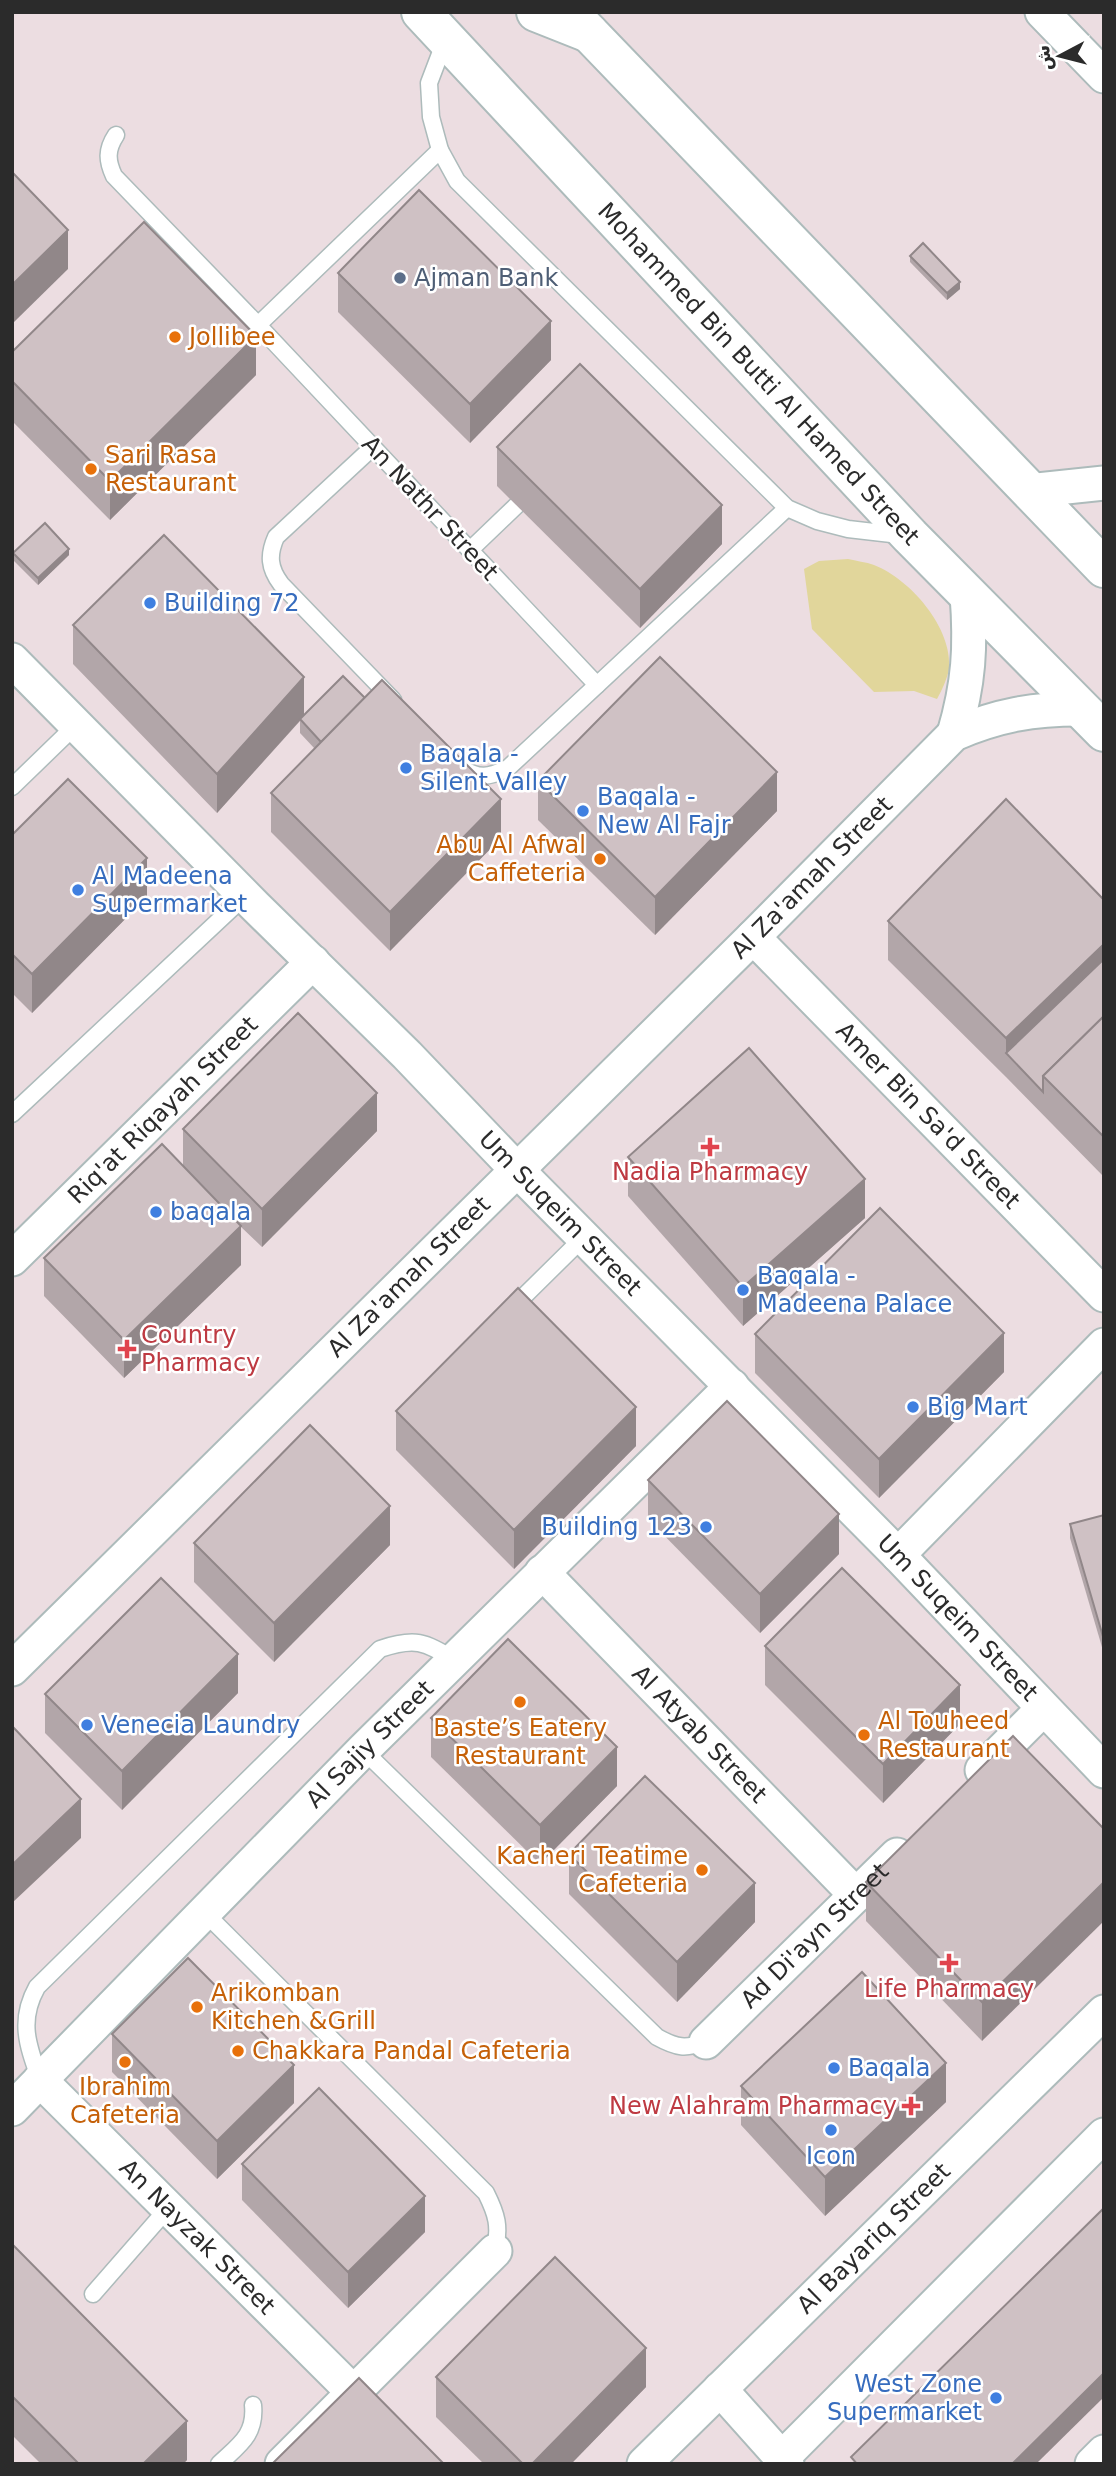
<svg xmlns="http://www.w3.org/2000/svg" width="1116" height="2476" font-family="'DejaVu Sans',Vazirmatn,sans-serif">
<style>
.green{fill:#e1d69b}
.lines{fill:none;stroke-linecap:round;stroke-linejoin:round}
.service-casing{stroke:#adbbbb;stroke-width:19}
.minor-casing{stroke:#adbbbb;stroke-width:37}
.tertiary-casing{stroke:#adbbbb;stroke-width:42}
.service{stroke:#fff;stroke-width:16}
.minor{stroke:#fff;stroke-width:33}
.tertiary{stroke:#fff;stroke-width:38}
.wall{fill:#b2a6a9}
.shaded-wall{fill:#918789}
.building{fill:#cfc1c4;stroke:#918789;stroke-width:2}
.service-dot{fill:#5c6f8a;stroke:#fff;stroke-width:2.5}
.food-dot{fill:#e8710a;stroke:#fff;stroke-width:2.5}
.shop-dot{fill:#3f7fe0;stroke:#fff;stroke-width:2.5}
.health-dot{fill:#e0444e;stroke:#fff;stroke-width:2.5}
.labels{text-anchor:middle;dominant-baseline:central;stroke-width:5;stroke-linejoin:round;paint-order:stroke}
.service-label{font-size:24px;fill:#4e5e75;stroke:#fff;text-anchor:start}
.food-label{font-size:24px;fill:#c56008;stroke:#fff;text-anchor:start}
.street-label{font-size:24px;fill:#2b2b2b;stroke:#fff}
.shop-label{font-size:24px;fill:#366cbe;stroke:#fff;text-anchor:start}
.health-label{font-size:24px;fill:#be3a42;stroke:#fff}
</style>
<rect width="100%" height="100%" fill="#ecdde1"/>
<path class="green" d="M848,559C856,561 866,562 874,565C910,579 953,628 949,669C947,679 942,690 937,699L914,691L874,692L812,629L804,569L819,561Z"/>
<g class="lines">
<defs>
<g id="service">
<polyline points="445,41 429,83 431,117 440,150 457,181 787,508 817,521 848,529 900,535"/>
<path d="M116,135C106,150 107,161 114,176L258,325L597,685"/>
<polyline points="258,325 440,150"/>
<path d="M373,447L276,537C268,555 269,568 281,584L393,700"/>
<polyline points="470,550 517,505"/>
<path d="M461,767C478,780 490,777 508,768L787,508"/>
<polyline points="12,787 77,724"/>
<polyline points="12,1114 245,896"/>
<polyline points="511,1309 584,1237"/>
<path d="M363,1750L657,2037C677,2048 685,2049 706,2042"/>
<path d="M204,1912L486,2193C497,2215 500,2226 495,2251"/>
<path d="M40,2080C28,2046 18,2021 37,1987L380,1649C416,1637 424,1642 455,1660"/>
<polyline points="93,2294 169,2207"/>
<path d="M219,2464C239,2445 256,2435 253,2405"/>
</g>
<g id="minor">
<polyline points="1042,12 1104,76"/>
<polyline points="1028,491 1104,483"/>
<path id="s1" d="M12,660L255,906L407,1055L518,1171L898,1555L1104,1771"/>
<path d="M954,734C969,683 971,647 967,594"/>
<path id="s2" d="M753,937L1104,1295"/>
<path id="s3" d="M12,1259L313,962"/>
<polyline points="898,1555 1104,1345"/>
<path id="s4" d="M542,1572L856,1895"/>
<path id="s5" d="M12,1669L753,937L954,734C998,715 1033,709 1080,709"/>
<polyline points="982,1770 1043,1709"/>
<path id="s6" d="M706,2042L897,1855"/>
<path id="s7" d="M40,2080L354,2393"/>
<path id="s8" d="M12,2109L363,1750L732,1386"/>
<polyline points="720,2389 787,2464"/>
<polyline points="782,2458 1104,2135"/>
<polyline points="282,2464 495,2251"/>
<path id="s9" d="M644,2464L1104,2012"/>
<polyline points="1092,2464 1104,2452"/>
</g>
<g id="tertiary">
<path id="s10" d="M421,12L910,536L1104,732"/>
<polyline points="536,12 589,33"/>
<polyline points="569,12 1104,568"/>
</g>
</defs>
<use href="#service" class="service-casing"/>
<use href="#minor" class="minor-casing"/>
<use href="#tertiary" class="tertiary-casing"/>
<use href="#service" class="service"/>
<use href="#minor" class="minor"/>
<use href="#tertiary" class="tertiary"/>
</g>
<g class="wall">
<polygon points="910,256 960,289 947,300 910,262"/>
<polygon points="338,273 551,360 470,443 338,312"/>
<polygon points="12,352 256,375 110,520 12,421"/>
<polygon points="497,447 722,544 640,628 497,486"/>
<polygon points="13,553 69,555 38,585 13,560"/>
<polygon points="73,625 304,715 501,838 390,951 271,832 271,793 315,749 300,733 300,721 217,813 73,664"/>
<polygon points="538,781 777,811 655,935 538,820"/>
<polygon points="12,835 147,897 32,1013 12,993"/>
<polygon points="1104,900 1104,1177 1006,1077 888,960 888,921"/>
<polygon points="183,1129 377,1131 262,1247 239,1225 241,1265 124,1378 44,1296 44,1258 183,1166"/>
<polygon points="628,1157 865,1218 743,1326 628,1196"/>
<polygon points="755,1334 1004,1372 879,1498 755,1373"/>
<polygon points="396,1411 636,1446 514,1569 396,1450"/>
<polygon points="648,1480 839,1554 760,1633 648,1519"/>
<polygon points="1104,1515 1104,1654 1070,1538 1070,1524"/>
<polygon points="194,1543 390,1545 274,1662 194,1582"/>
<polygon points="765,1646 960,1724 883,1803 765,1685"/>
<polygon points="238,1693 122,1810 45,1733 45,1694"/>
<polygon points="431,1718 617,1786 540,1864 431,1757"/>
<polygon points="1104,1829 982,2041 866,1921 866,1882"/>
<polygon points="569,1854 755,1922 677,2002 569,1894"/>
<polygon points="112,2034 294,2103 217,2179 112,2072"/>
<polygon points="741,2086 946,2102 825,2216 741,2125"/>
<polygon points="242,2164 425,2232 348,2308 242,2200"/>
<polygon points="12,2244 187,2460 183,2464 41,2464 12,2435"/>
<polygon points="436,2377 646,2387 571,2464 484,2464 436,2417"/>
</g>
<g class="shaded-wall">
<polygon points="68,230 68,269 12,324 12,285"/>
<polygon points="960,282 960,289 947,300 947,293"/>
<polygon points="551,321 551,360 470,443 470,404"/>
<polygon points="256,336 256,375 110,520 110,481"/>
<polygon points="722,505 722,544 640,628 640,589"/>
<polygon points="69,549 69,555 38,585 38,578"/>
<polygon points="304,677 304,716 217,813 217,774"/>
<polygon points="777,772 777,811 655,935 655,897"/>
<polygon points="501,799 501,838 390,951 390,912"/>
<polygon points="147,858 147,897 32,1013 32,974"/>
<polygon points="1104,944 1104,983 1006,1053 1006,1038"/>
<polygon points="377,1093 377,1131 262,1247 262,1209"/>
<polygon points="865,1179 865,1218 743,1326 743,1287"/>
<polygon points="241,1226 241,1265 124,1378 124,1340"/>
<polygon points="1004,1333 1004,1372 879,1498 879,1459"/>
<polygon points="636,1407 636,1446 514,1569 514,1530"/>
<polygon points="390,1506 390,1545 274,1662 274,1623"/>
<polygon points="839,1514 839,1554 760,1633 760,1594"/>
<polygon points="238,1654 238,1693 122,1810 122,1771"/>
<polygon points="960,1685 960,1724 883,1803 883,1764"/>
<polygon points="617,1747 617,1786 540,1864 540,1825"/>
<polygon points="81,1799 81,1838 12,1903 12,1865"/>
<polygon points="1104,1882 1104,1921 982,2041 982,2002"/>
<polygon points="755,1883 755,1922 677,2002 677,1962"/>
<polygon points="946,2063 946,2102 825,2216 825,2177"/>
<polygon points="294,2065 294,2103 217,2179 217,2141"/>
<polygon points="425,2196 425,2232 348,2308 348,2272"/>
<polygon points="646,2348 646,2387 571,2464 532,2464"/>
<polygon points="1104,2373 1104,2397 1036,2464 1012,2464"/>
<polygon points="187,2421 187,2460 183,2464 143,2464"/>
</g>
<g class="building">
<polygon points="12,172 68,230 12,285"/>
<polygon points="419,190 551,321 470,404 338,273"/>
<polygon points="144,222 256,336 110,481 12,381 12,352"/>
<polygon points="923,243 960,282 947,293 910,256"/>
<polygon points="580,364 722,505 640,589 497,447"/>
<polygon points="45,523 69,549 38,578 13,553"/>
<polygon points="164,535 304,677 217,774 73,625"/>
<polygon points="660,657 777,772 655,897 538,781"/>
<polygon points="343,676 365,698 321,742 300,719"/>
<polygon points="382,680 501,799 390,912 271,793"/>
<polygon points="68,779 147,858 32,974 12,954 12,835"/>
<polygon points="1006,799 1104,900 1104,944 1006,1038 888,921"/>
<polygon points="1104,959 1104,1016 1043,1076 1043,1092 1006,1053"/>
<polygon points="298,1013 377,1093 262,1209 183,1129"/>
<polygon points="1104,1016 1104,1137 1043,1076"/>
<polygon points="749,1048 865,1179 743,1287 628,1157"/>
<polygon points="162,1144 241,1226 124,1340 44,1258"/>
<polygon points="880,1208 1004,1333 879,1459 755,1334"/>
<polygon points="518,1288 636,1407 514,1530 396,1411"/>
<polygon points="727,1401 839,1514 760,1594 648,1480"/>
<polygon points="310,1425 390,1506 274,1623 194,1543"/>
<polygon points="1104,1515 1104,1640 1070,1524"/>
<polygon points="842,1568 960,1685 883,1764 765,1646"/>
<polygon points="161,1578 238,1654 122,1771 45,1694"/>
<polygon points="508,1639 617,1747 540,1825 431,1718"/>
<polygon points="13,1727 81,1799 12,1865 12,1728"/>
<polygon points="1013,1736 1104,1829 1104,1882 982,2002 866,1882"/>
<polygon points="645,1776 755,1883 677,1962 569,1854"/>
<polygon points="188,1958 294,2065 217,2141 112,2034"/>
<polygon points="862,1972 946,2063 825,2177 741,2086"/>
<polygon points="319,2088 425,2196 348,2272 242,2164"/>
<polygon points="1104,2208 1104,2373 1012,2464 857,2464 851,2457"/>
<polygon points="12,2244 187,2421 143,2464 79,2464 12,2396"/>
<polygon points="555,2257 646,2348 532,2464 523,2464 436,2377"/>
<polygon points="359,2378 444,2464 272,2464"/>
</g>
<circle class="service-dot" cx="400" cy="278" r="7"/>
<g class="food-dot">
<circle cx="175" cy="337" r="7"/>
<circle cx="91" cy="469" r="7"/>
<circle cx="600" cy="859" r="7"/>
<circle cx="520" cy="1702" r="7"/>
<circle cx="864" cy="1735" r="7"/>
<circle cx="702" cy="1870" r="7"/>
<circle cx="197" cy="2007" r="7"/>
<circle cx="238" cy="2051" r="7"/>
<circle cx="125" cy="2062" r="7"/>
</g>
<g class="shop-dot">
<circle cx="150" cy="603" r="7"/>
<circle cx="406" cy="768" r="7"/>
<circle cx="583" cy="811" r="7"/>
<circle cx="78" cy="890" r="7"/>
<circle cx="156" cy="1212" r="7"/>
<circle cx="743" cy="1290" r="7"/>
<circle cx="913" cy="1407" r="7"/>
<circle cx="706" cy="1527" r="7"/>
<circle cx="87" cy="1725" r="7"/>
<circle cx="834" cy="2068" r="7"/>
<circle cx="831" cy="2130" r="7"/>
<circle cx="996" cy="2398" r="7"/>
</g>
<g class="health-dot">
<path d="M706.5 1136.5h7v7h7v7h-7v7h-7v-7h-7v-7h7z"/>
<path d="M123.5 1338.5h7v7h7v7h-7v7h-7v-7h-7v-7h7z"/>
<path d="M945.5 1952.5h7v7h7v7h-7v7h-7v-7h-7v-7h7z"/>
<path d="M907.5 2095.5h7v7h7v7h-7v7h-7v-7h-7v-7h7z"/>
</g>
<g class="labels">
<g class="service-label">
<text x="414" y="278">Ajman Bank</text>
</g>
<g class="food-label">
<text x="189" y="337">Jollibee</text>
<text x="105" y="455">Sari Rasa<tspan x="105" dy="28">Restaurant</tspan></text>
<text x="586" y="845" text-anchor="end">Abu Al Afwal<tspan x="586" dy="28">Caffeteria</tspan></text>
<text x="878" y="1721">Al Touheed<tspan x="878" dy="28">Restaurant</tspan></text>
<text x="520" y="1728" text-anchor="middle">Baste’s Eatery<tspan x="520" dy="28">Restaurant</tspan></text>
<text x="688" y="1856" text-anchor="end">Kacheri Teatime<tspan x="688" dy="28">Cafeteria</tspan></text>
<text x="211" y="1993">Arikomban<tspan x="211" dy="28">Kitchen &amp;Grill</tspan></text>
<text x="252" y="2051">Chakkara Pandal Cafeteria</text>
<text x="125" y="2087" text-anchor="middle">Ibrahim<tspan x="125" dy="28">Cafeteria</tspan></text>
</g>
<g class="street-label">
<text stroke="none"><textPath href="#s10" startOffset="495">Mohammed Bin Butti Al Hamed Street</textPath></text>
<text transform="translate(430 508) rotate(47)">An Nathr Street</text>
<text stroke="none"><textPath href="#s5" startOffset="1125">Al Za'amah Street</textPath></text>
<text stroke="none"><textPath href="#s3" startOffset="212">Riq'at Riqayah Street</textPath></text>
<text stroke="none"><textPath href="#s2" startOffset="250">Amer Bin Sa'd Street</textPath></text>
<text stroke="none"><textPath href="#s1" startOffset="779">Um Suqeim Street</textPath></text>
<text stroke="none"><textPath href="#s5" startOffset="558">Al Za'amah Street</textPath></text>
<text stroke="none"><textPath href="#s1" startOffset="1346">Um Suqeim Street</textPath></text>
<text stroke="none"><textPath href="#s4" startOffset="226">Al Atyab Street</textPath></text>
<text stroke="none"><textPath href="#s8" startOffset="511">Al Sajiy Street</textPath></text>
<text stroke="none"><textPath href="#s6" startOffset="152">Ad Di'ayn Street</textPath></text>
<text stroke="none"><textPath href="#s7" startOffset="222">An Nayzak Street</textPath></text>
<text stroke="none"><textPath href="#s9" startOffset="322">Al Bayariq Street</textPath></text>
</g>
<g class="shop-label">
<text x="164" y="603">Building 72</text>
<text x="420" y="754">Baqala -<tspan x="420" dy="28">Silent Valley</tspan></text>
<text x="597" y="797">Baqala -<tspan x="597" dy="28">New Al Fajr</tspan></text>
<text x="92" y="876">Al Madeena<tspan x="92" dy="28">Supermarket</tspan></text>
<text x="170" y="1212">baqala</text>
<text x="757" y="1276">Baqala -<tspan x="757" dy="28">Madeena Palace</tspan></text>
<text x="927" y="1407">Big Mart</text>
<text x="692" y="1527" text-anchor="end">Building 123</text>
<text x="101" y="1725">Venecia Laundry</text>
<text x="848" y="2068">Baqala</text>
<text x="831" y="2156" text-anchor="middle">Icon</text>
<text x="982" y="2384" text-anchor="end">West Zone<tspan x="982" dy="28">Supermarket</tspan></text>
</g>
<g class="health-label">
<text x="710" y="1172">Nadia Pharmacy</text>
<text x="141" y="1335" text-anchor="start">Country<tspan x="141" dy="28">Pharmacy</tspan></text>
<text x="949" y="1989">Life Pharmacy</text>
<text x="897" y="2106" text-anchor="end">New Alahram Pharmacy</text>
</g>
</g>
<rect width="1116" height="2476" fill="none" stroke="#2b2b2b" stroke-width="28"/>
<g transform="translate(1060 56) rotate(263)" stroke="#ffffff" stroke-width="5" paint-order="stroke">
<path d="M0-5L12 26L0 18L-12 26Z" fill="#2b2b2b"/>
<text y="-10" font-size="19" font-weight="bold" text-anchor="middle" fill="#2b2b2b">ش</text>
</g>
</svg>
